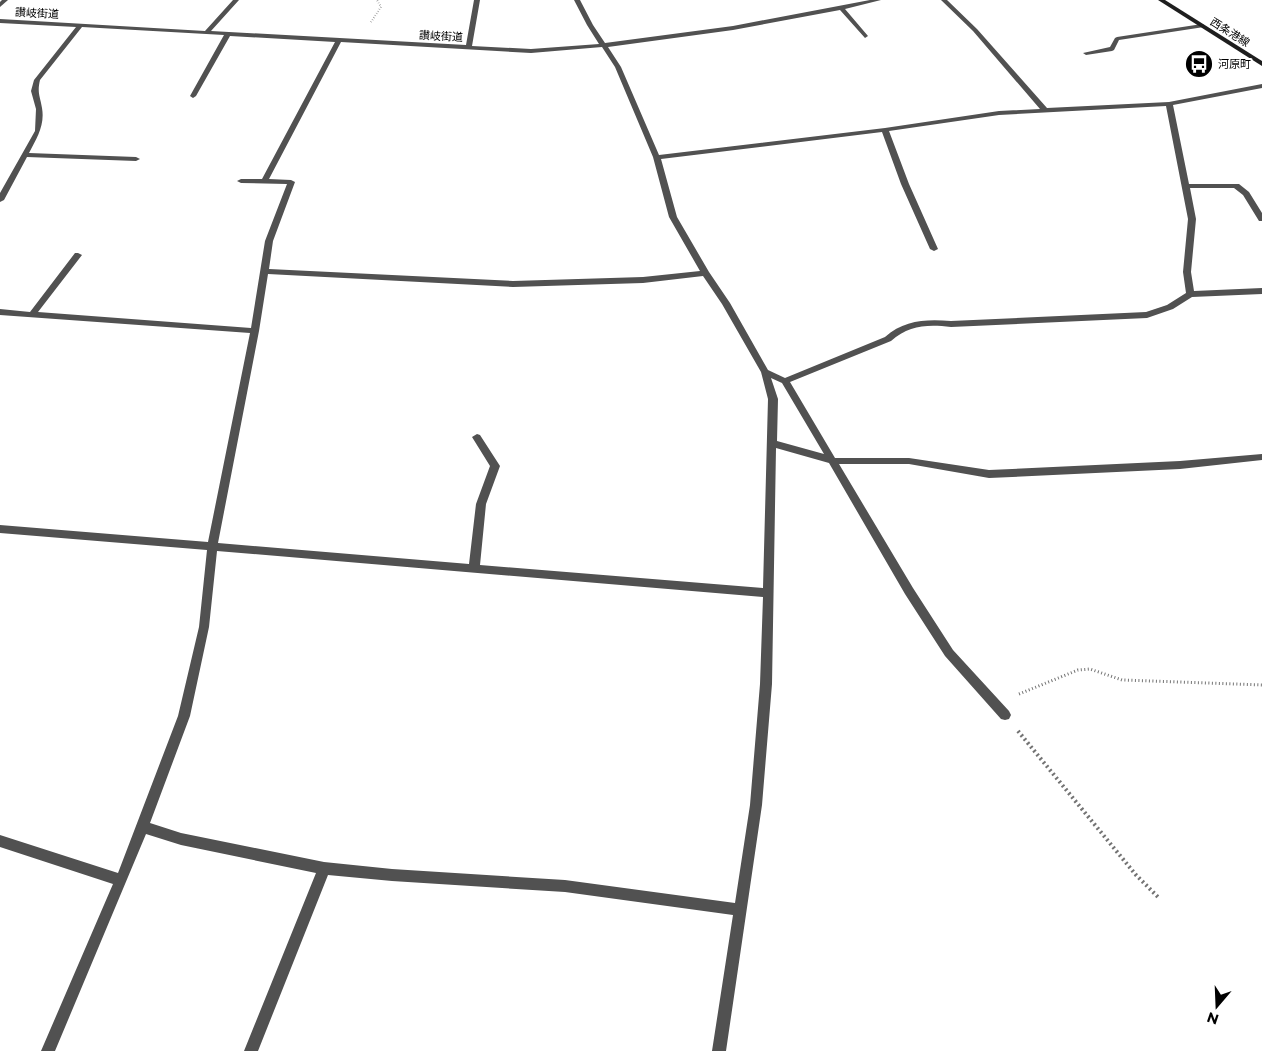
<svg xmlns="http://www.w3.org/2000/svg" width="1262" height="1051" font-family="Montserrat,'Noto Sans JP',sans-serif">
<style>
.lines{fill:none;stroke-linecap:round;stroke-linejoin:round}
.path-far2{stroke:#737373;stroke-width:2;stroke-dasharray:0.5 2;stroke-linecap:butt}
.path-far1{stroke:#737373;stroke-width:3;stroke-dasharray:1 2.5;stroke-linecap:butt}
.path{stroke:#737373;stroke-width:4;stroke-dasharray:2 3;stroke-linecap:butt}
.street{fill:#515151;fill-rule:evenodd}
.secondary{fill:#1e1e1e;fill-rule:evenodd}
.labels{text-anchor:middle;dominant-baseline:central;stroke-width:4;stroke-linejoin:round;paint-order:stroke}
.far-street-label{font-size:11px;fill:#000;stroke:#fff}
.far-poi-label{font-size:11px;fill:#000;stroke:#fff;text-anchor:start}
</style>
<rect width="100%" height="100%" fill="#fff"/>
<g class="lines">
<polyline class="path-far2" points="371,22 381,7 377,0"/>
<polyline class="path-far1" points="1019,694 1078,670 1090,669 1122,680 1262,685"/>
<polyline class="path" points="1018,731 1136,875 1158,897"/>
<g class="street">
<polygon points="2,0 8,0 0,7 0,2"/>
<path d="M233,0H239L211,31L466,45L474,0H480L472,46L531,49L599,44L587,25L574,0H580L593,25L605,43L733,26L870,0H881L845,9L868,36L865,38L840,10L733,30L608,47L621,67L659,155L885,128L999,111L1040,109L973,31L941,0H947L977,29L1047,108L1169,102L1262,84V88L1173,105L1189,184H1239L1249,192L1262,213V221H1259L1243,195L1234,188H1190L1196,219L1191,272L1194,291L1262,288V294L1192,297L1173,309L1147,318L951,327C928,324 909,325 891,341L790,382L835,458H909L989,470L1180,461L1262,454V460L1180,469L989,478L909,464H839L913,588L953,650L1009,711L1011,715L1009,719L1005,720L1001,719L945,656L905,594L829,463L776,448L772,684L762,805L726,1051H712L733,915L565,892L392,881L328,875L258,1051H244L316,873L181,845L146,834L55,1051H41L113,884L0,847V835L118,873L178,716L199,627L207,550L0,533V525L208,542L250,333L0,315V309L30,312L75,253H78L82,255L38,312L251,328L265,241L287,184L241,183L237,181L241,179H262L335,42L230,36L196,96L193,98L190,96L224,35L82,27L40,80C37,93 40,96 42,108C45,125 37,138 29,153L136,157L140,159L136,161L27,157L4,200L0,202V193L35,131L36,109L31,91L34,80L76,27L0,23V19L205,31ZM341,42L531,53L602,47L615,67L653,157L669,217L700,271L643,277L513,281L269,269L273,241L295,182L291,180L269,179ZM1166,106L1188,219L1183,272L1186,293L1167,305L1146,312L951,321C926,319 904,320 885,337L785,378L768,370L730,303L709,272L677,217L661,159L882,132L901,184L930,249L934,251L938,249L909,184L889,131L999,115ZM268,274L513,287L643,283L703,276L722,304L761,372L768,399L763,588L480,565L486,504L500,466L480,435L477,434L472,437L490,466L476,504L469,564L218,543L259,331ZM771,378L782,383L824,454L777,441L778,399ZM217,551L763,597L760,684L750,805L735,903L565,880L392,869L324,862L181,833L150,823L190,716L209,627Z"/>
<polygon points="1202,24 1204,25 1204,27 1119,40 1114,50 1112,51 1086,55 1083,53 1110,47 1115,38 1117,37"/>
</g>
<polygon class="secondary" points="1158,0 1165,0 1262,61 1262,66"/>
</g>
<defs>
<symbol id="bus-disc" viewBox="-11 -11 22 22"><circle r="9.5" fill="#000" stroke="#fff"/><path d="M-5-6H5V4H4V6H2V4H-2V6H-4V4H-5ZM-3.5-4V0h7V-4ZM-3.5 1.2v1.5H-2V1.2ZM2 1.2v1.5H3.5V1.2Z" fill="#fff"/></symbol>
</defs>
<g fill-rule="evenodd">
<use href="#bus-disc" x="1183" y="48" width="32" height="32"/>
</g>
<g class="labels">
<g class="far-street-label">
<text transform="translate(37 13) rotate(3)">讃岐街道</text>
<text transform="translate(1230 32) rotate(32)">西条港線</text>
<text transform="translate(441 36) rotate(3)">讃岐街道</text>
</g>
<g class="far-poi-label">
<text x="1218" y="64">河原町</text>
</g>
</g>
<g transform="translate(1217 1006) rotate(199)" stroke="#ffffff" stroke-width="4" paint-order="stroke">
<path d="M0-4L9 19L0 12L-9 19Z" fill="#000000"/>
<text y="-8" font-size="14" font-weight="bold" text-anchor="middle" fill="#000000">N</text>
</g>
</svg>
